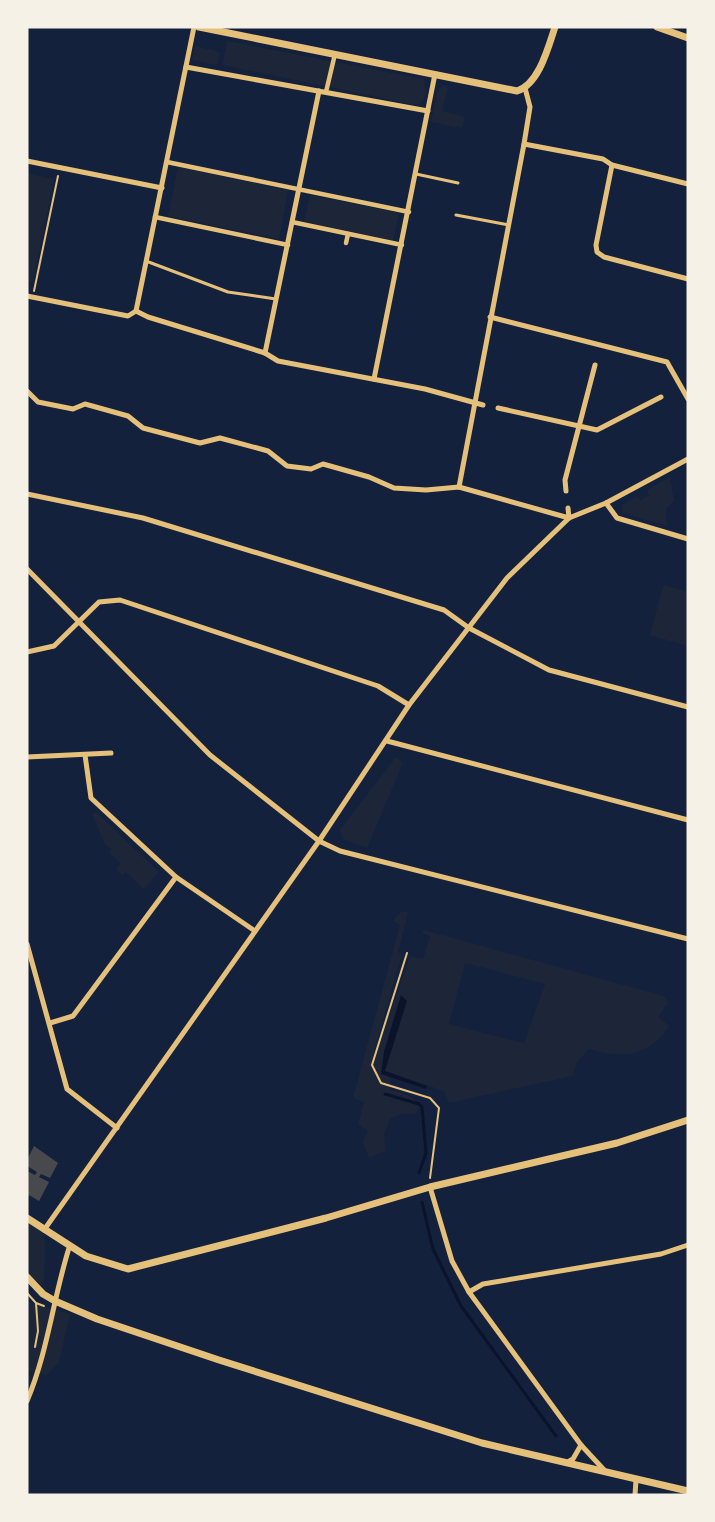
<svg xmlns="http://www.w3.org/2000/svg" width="715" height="1522" font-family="'DM Sans',sans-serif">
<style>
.green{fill:#1d2539;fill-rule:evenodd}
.water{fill:#0b132b}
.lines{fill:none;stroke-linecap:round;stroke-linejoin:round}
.stream{stroke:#0b132b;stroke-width:3}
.building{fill:#48494c}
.path{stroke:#e5c07b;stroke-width:2}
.service{stroke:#e5c07b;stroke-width:3}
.pedestrian{stroke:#e5c07b;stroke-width:4.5}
.minor{stroke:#e5c07b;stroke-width:5}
.tertiary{stroke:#e5c07b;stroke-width:7}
</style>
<rect width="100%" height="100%" fill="#14213d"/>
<g class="green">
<polygon points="227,41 424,79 426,96 420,104 416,105 222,65"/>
<polygon points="195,46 220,52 217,65 192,60"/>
<polygon points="443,85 448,86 442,111 465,117 462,128 431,122 437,93"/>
<polygon points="178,167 288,190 279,239 168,216"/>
<polygon points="27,173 54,179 33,282 27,281"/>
<polygon points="310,195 399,213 393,241 304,222"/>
<polygon points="670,477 674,501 666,508 667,526 622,513 622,505 636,497 642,501 644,497 649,496 647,490"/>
<polygon points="663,585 688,592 688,646 650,635"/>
<polygon points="396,757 403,763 367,848 343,839 340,830"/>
<polygon points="96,812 159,872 144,889 126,872 122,875 116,869 121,863 109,853 111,849 105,844 92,815"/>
<path d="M401,912H408L398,952L402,954L373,1055L376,1056L410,956L423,959L430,936L423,933V930L664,996L668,1003L658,1017L669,1026C650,1057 622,1059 589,1049L577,1062L572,1076L449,1103L444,1091L385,1071L401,995L384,1052L381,1073L390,1077V1090C402,1092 414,1095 419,1107L416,1114H401L390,1119L384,1134L386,1151L369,1158L363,1142L368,1131L358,1124L364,1102L353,1098L400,925L393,921ZM465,963L545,984L524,1043L449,1024Z"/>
<polygon points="27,1221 45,1235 44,1282 41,1285 27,1273"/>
<polygon points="27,1301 70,1314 59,1362 47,1375 28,1370 27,1373"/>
</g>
<polygon class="water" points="401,995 407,1001 385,1071 427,1086 426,1089 381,1074 384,1052"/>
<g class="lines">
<g class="stream">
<polyline points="385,1094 419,1104 422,1107 426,1153 419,1173"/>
<polyline points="422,1202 433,1249 461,1306 556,1436"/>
</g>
</g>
<polygon class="building" points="34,1146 58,1163 50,1178 41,1174 39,1177 49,1182 39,1201 29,1195 27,1199 27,1171 35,1175 37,1172 27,1166 27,1160"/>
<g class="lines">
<g class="path">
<polyline points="34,291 58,176"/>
<polyline points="407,953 372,1065 381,1083 430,1098 439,1108 430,1178"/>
<polyline points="27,1293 36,1303 44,1306"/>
<polyline points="35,1347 38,1331 36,1303"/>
</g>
<g class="service">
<polyline points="416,174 458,183"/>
<polyline points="456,215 509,225"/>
<polyline points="146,261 228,292 276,299"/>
</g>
<g class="pedestrian">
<polyline points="326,92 335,54"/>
<polyline points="167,162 409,212"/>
<polyline points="155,217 288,245"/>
<polyline points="292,222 402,245"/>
<polyline points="346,243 348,234"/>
</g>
<g class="minor">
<polyline points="186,67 428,111"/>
<polyline points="319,91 265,353 278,361 425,389 483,405"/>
<polyline points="524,144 603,159 612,165 688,184"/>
<polyline points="27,161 162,188"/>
<polyline points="612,165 596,245 597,252 604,257 688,279"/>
<polyline points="27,296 128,316 136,311"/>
<polyline points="136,311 194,27"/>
<polyline points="136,311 148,317 265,353"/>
<polyline points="490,317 667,362 688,399"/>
<polyline points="374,379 435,74"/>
<polyline points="27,391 38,402 73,409 85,404 128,416 143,428 200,443 220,438 268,451 287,466 311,469 323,464 369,477 394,488 426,490 459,487 569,518"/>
<polyline points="498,408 597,430 661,397"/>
<polyline points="459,487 524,144 530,107 525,88"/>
<polyline points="566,491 565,480 595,365"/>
<polyline points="27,494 143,518 444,610 469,628 549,670 688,707"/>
<polyline points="606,503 617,518 688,539"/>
<polyline points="568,508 569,518"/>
<polyline points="27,569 210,755 319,841 340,851 688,939"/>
<polyline points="27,652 54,646 99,602 120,600 378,686 409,705"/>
<polyline points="387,741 688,820"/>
<polyline points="85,755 91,798 176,877 255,931"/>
<polyline points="27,757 111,753"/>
<polyline points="27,944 67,1089 117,1128"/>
<polyline points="50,1023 73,1016 176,877"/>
<polyline points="430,1187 452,1261 469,1292 581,1445 606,1472"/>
<polyline points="44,1230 319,841 409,705 507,578 569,518 606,503 688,459"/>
<polyline points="469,1292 483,1284 661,1254 688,1245"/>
<path d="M27,1401C48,1351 53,1299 69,1248"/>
<polyline points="566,1463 573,1459 581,1445"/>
<polyline points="635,1495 636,1480"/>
</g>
<g class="tertiary">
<path d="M199,27L517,91C539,84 548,48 555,27"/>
<polyline points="657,27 688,38"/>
<polyline points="27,1218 86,1256 128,1269 326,1218 430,1187 617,1143 688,1120"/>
<polyline points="27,1277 43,1294 55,1301 97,1319 219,1360 482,1443 688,1491"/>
</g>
</g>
<rect width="715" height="1522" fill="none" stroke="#f6f1e7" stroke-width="57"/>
</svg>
